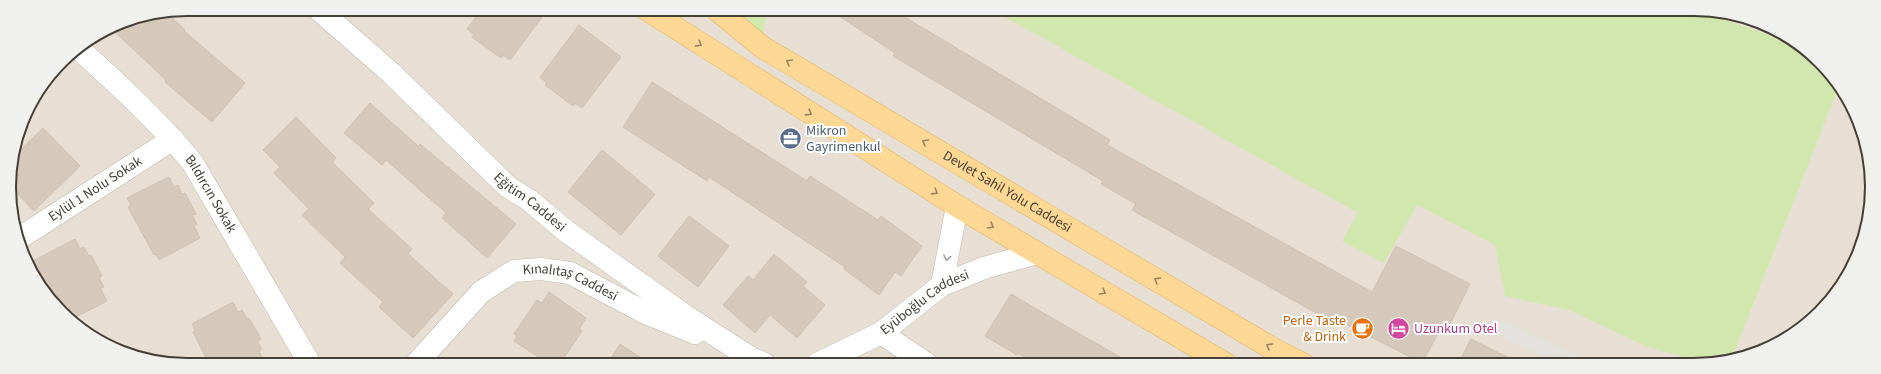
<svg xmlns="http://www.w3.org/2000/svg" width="1881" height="374" font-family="'Source Sans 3',sans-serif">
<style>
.residential{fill:#e7dfd4}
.green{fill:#d2e7ae}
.parking{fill:#e4e1de}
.building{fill:#d4c9bb;stroke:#cfc0ae}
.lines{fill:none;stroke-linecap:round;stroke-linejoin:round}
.minor-casing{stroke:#c1b8ab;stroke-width:23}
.major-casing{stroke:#e3b364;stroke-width:23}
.minor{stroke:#fff;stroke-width:22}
.major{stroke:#fdd894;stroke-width:22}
.oneway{stroke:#988360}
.oneway2{stroke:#a29e9a}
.labels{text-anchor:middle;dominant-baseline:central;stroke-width:4;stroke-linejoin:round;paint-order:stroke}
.service-label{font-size:14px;fill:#4e5e75;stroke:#fff;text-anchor:start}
.street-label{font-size:14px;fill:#453e35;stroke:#fff}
.food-label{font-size:14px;fill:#c56008;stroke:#fff;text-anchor:end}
.hotel-label{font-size:14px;fill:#b23c85;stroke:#fff;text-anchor:start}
.rim{fill:none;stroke:#453e35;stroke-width:2}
</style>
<rect width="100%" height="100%" fill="#f3eee6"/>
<polygon class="residential" points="187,9 1717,10 1783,33 1835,78 1866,141 1871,210 1854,266 1820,313 1773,347 1706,365 164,364 108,347 53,304 19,244 9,176 27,108 61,61 119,22"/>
<g class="green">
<polygon points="725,10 766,10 762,47"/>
<polygon points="992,10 1695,10 1796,44 1835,78 1839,86 1732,358 1709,364 1645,346 1569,310 1505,296 1495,245 1417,205 1384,263 1342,241 1358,213"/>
</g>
<polygon class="parking" points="1491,321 1503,321 1595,365 1562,364 1482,328"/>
<g class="building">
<polygon points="482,9 548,9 510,60 503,55 501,58 472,37 474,34 467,29"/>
<polygon points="830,10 896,10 908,19 1110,140 1107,145 1372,292 1396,246 1470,284 1450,324 1445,321 1422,363 1336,319 1334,323 1132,210 1136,204 1101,184 1103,181 893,56 895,53"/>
<polygon points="167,13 185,30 184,31 245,83 212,122 165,82 166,80 115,32 126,21"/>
<polygon points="579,25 621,57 582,108 575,103 573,106 545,85 547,83 540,77"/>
<polygon points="652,82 807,181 810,176 878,220 881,216 922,246 901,276 895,272 879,295 844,269 845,267 709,177 707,181 623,127"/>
<polygon points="370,103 418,146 420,144 516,224 487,258 442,218 446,213 386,160 382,165 344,133"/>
<polygon points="296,117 336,158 332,162 374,203 368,209 412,249 408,254 453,294 413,338 379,307 383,302 340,263 345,257 302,215 309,209 274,173 280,167 263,150"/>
<polygon points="43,128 80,166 34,211 11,187 9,176 15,155"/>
<polygon points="602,150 655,194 621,235 568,192"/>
<polygon points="169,177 174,187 178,185 182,194 185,193 196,214 192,215 197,224 194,226 200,238 159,260 156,254 154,255 128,207 131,205 127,198"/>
<polygon points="689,216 729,246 698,287 658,256"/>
<polygon points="75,239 80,249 84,247 89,256 91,255 102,276 99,278 104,287 100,288 107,301 72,319 53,304 35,269 37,268 33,261"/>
<polygon points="774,254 807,282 803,286 825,305 797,338 770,315 755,333 723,305 748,276 753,280"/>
<polygon points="549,292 586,318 579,329 582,331 560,364 549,364 514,341 517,336 514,334 537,300 542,303"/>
<polygon points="1011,294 1045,314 1132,364 1037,364 1018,353 1017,355 985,336"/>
<polygon points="233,302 238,312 242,310 247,319 249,318 261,339 257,341 262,349 259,351 265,364 209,364 193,332 195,331 192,324"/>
<polygon points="1471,339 1521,364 1458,364"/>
<polygon points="620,344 650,364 607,364"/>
</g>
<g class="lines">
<defs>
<g id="minor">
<path id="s1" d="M318,9L391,73L508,187L529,200L566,231L687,317L751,358L765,364"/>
<path id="s2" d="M79,49C119,85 158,121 192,162L310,364"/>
<path id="s3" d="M18,239L173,139"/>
<polyline points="942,285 957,206"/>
<polyline points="881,333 927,364"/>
<path id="s4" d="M416,364L481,292L514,271L541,269L570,273L646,313L695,333"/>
<path id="s5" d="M817,364L881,333L942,285L984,268L1037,253"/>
</g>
<g id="major">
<polyline points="646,9 957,206 1226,364"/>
<path id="s6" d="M717,10L762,47L1275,350L1303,364"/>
</g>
</defs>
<use href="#minor" class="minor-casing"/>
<use href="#major" class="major-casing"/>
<use href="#minor" class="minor"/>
<use href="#major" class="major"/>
</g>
<defs><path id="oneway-chevron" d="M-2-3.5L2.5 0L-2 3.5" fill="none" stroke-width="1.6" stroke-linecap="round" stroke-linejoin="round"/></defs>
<g class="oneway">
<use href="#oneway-chevron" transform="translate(699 44) rotate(32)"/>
<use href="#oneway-chevron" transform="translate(789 62) rotate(-150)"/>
<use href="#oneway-chevron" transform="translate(809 113) rotate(32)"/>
<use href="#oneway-chevron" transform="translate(925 142) rotate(-149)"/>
<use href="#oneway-chevron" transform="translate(935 192) rotate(32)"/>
<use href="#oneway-chevron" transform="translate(991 226) rotate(31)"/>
<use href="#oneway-chevron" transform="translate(1157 280) rotate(-149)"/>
<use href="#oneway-chevron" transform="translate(1103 292) rotate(30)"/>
<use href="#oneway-chevron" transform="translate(1269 346) rotate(-149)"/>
</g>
<use class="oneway2" href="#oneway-chevron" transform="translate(947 258) rotate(101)"/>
<defs>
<symbol id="office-disc" viewBox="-11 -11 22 22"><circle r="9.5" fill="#5c6f8a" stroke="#fff"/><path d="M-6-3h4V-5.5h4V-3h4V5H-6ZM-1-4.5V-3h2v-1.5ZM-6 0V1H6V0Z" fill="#fff"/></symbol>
<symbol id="cafe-disc" viewBox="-11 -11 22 22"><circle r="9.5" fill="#e8710a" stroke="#fff"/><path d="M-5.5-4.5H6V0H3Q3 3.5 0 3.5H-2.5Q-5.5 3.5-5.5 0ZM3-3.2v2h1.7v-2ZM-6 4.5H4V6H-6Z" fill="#fff"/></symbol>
<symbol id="hotel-disc" viewBox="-11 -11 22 22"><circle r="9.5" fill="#d1479c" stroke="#fff"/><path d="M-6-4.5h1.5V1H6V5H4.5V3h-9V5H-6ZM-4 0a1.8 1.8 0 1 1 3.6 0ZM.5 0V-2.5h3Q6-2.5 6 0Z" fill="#fff"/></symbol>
</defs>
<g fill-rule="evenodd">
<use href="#office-disc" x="778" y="126" width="25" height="25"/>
<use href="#cafe-disc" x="1350" y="316" width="25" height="25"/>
<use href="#hotel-disc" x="1386" y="316" width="25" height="25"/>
</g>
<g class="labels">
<g class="service-label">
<text x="806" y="131">Mikron<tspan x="806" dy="16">Gayrimenkul</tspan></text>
</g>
<g class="street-label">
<text stroke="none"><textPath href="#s3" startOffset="92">Eylül 1 Nolu Sokak</textPath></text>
<text stroke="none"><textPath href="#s6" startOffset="343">Devlet Sahil Yolu Caddesi</textPath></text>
<text stroke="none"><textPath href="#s2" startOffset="197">Bıldırcın Sokak</textPath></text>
<text stroke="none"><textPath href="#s1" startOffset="287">Eğitim Caddesi</textPath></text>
<text stroke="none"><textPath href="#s4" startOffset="195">Kınalıtaş Caddesi</textPath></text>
<text stroke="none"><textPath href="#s5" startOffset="125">Eyüboğlu Caddesi</textPath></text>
</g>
<g class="food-label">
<text x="1346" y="321">Perle Taste<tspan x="1346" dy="16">&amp; Drink</tspan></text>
</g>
<g class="hotel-label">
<text x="1414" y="329">Uzunkum Otel</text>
</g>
</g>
<path d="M0 0H1881V374H0ZM187 16H1694A171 171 0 0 1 1865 187V187A171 171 0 0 1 1694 358H187A171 171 0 0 1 16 187V187A171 171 0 0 1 187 16Z" fill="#f0f0ef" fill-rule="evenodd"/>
<path class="rim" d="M187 16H1694A171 171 0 0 1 1865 187V187A171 171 0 0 1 1694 358H187A171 171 0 0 1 16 187V187A171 171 0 0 1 187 16Z"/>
</svg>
